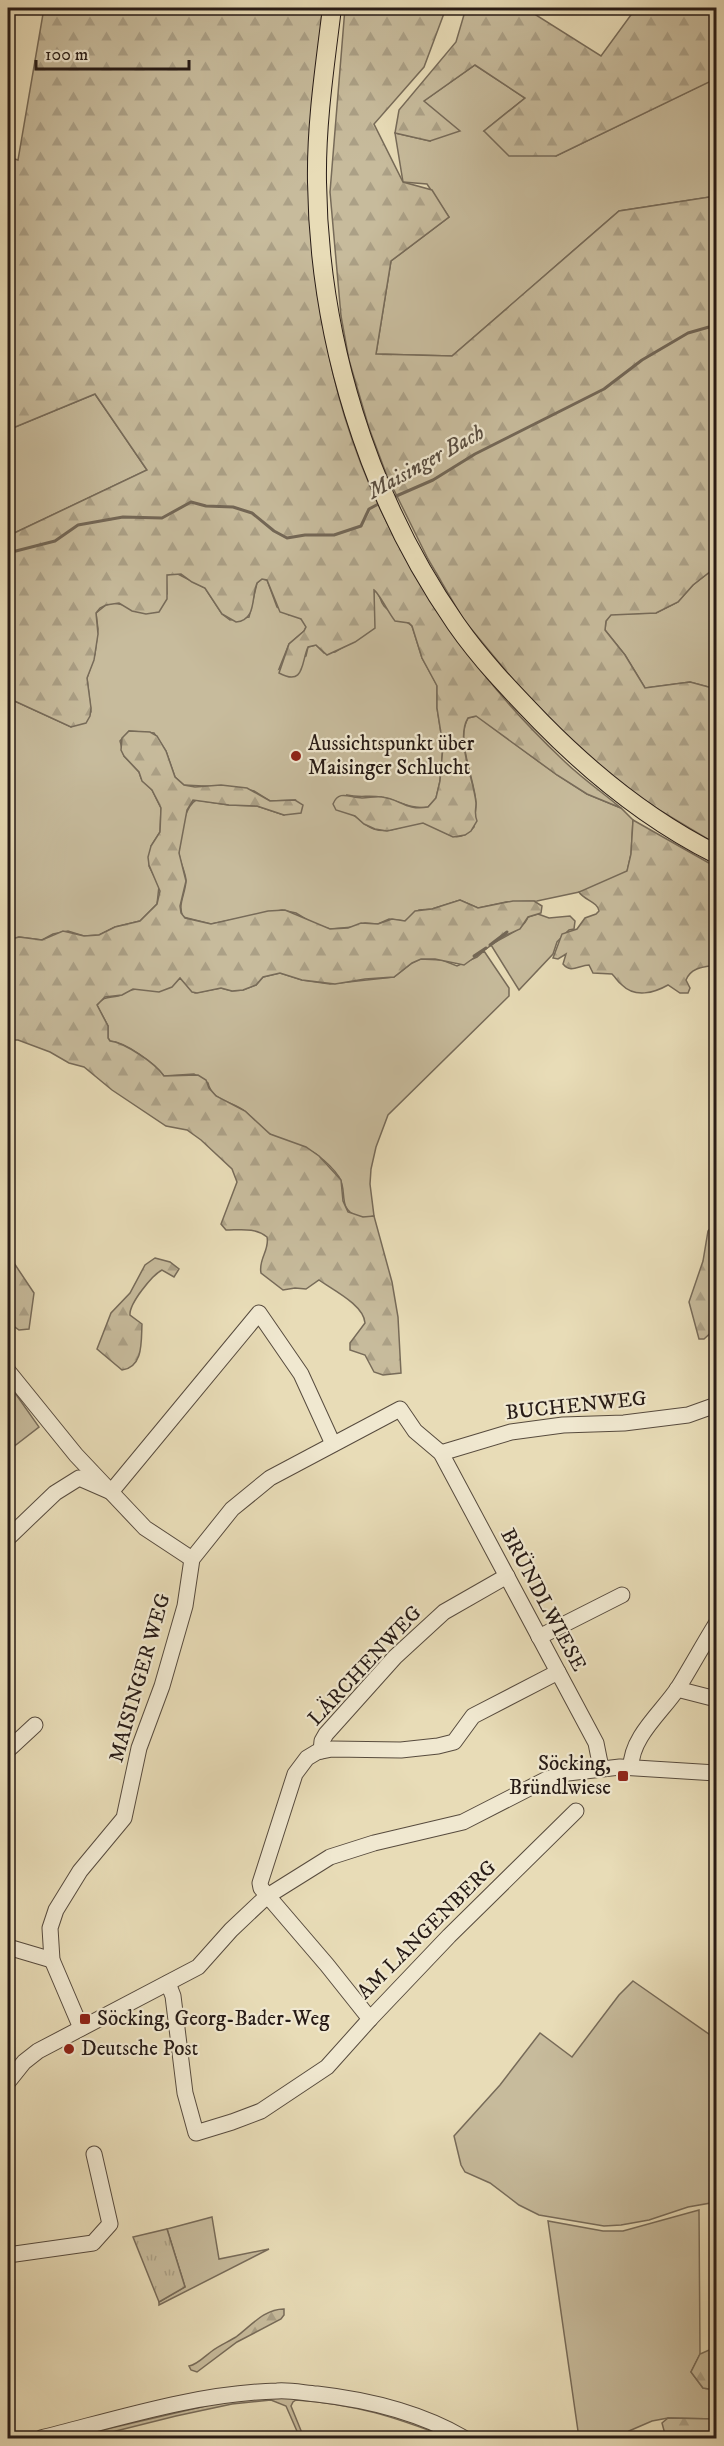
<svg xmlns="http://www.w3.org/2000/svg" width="724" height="2446" font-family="'IM FELL DW Pica',serif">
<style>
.grass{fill:#c7bb9c;stroke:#776b59;stroke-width:1.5}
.forest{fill:url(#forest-firs);stroke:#776b59;stroke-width:1.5}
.park{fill:url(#park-tufts);stroke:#776b59;stroke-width:1.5}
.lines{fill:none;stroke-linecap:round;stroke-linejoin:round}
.stream{stroke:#736756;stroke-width:3}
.minor-casing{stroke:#574b3e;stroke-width:17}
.major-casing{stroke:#271b16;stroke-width:20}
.minor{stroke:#f0e8d0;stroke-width:15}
.major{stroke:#e8dcb7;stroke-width:18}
.poi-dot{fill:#8f2418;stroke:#f0e8d0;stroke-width:2}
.labels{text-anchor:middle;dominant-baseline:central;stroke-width:4.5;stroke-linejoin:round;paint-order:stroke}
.poi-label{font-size:21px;fill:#271b16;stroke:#f0e8d0;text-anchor:start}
.street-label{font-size:21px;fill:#271b16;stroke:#f0e8d0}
.water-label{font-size:22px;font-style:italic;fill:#5a4e40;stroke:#f0e8d0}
</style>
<defs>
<pattern id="forest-firs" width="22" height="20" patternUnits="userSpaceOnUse" patternTransform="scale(1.5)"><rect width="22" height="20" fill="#c7bb9c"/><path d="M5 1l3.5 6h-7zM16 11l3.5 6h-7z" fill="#aba086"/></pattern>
<pattern id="park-tufts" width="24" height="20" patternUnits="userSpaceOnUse" patternTransform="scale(1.5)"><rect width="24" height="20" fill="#c7bb9c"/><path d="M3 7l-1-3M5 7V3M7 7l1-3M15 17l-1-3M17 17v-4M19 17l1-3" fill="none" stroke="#aba086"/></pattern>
</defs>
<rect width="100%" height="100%" fill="#e8dcb7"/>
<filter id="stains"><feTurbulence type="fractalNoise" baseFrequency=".00333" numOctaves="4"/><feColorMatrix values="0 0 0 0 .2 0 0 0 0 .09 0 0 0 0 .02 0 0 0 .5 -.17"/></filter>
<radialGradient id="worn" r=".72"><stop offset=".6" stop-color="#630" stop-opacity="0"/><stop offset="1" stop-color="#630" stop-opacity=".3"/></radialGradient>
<g class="grass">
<polygon points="475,65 525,98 484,131 556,156 714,79 716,90 716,196 619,211 452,356 376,354 391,261 449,217 427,184 403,182 395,133 430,141 424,101"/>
<polygon points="95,394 147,470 8,536 8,430"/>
<polygon points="716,567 716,689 690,682 645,688 625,655 605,630 606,621 611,614 656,613 678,602 693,585"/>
<path d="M176,573L205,588L222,614L230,620L249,617L257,583L262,579L267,580L277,607L289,615C296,614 304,619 306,627L304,631L289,644L279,669L306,656L308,647L316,645L324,653L335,652L374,628V589C381,594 379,600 384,606C392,615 404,619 412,626L422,658L437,685V708L443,746L440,781L436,798L428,807C410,810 398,800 381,797C369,795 359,798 347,795L350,813C359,817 364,826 374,829C392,835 407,822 424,823C441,825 454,850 474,827C474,819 476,811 476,803C475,780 455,739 468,718L477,716L557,775L587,794L621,808L633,820L631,854L627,872L584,891L537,901L506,902L478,908L460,900L432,909L419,910L405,921L389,919L378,924L365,923L353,927L330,929L314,924L296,913L282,910L211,924L183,917C177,904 186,893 186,880C185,870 179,861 179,852C180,838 183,808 196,800L229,805L257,806L284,815L295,800L270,801L254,791L241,788L184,785L175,777L166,751L154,733L129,731L120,741L124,756L139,772L141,778L152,790L161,808L160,832L151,846L149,866L159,886L157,904L140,921L115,927L99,935L84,936L68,931L53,934L42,940L19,937L8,940V698L71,727L91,712L87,678L95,654L98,629L96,613L106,605L113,603L124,605L167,594L166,575Z"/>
<path d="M538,914L549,918L570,916L575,921L574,929L569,930L557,942L553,954L519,990L491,945C503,936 523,931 528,917Z"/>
<path d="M484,951L509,988V996L388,1115L376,1147L371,1169L370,1184L374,1216C368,1218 363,1218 357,1216C337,1209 348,1191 339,1177C334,1169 324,1160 316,1154C302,1145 284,1144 270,1134C261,1128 254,1120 246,1112C234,1101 212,1102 208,1083L194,1074L164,1076C155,1063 125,1042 110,1041L108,1038V1026L97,1005C104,996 108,998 118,996C123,995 126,991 131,990C152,984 163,1000 180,977L195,993L221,988L232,991L243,990L256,985L263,977L280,973L302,980L330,984L394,977L412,963L420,959L442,960L457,966L477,957Z"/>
<polygon points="8,1383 39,1427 8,1451"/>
<polygon points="633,1981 716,2039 716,2202 688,2207 649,2220 621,2225 604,2226 539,2215 519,2205 490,2183 465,2172 461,2165 454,2136 500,2085 540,2033 572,2057 619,1995"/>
<polygon points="699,2210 700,2354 691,2372 703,2388 709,2389 716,2380 716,2419 668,2418 652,2421 629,2431 619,2438 579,2438 548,2221 603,2231 623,2231"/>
<polygon points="212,2217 219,2259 269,2249 159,2305 159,2302 185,2287 167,2229"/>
<path d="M287,2395C342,2399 409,2409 456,2438H449C395,2417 355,2404 296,2400L293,2402L291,2406L304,2438H300L286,2406L271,2400L232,2404L176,2416L88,2438H68L231,2400Z"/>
</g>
<g class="forest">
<path d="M44,8H326C326,79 325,150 324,221C324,250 319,293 323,321C348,489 440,643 562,759C580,777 602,792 621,808L587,794L557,775L476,716L468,718C455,739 474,780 476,803C476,811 474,813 477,821L471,831L465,835L453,837L423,823L387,831L375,829L364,824L355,816L336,810L333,804C339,789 350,798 362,798C369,798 375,796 382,797C400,799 406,811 428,807L436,798L440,781L443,746L437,708V686L422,658L412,626L409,623L395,621C389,614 379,593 374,590L375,628L355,642L327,655L316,645L308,647C301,662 305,687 279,673L289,644L304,631L306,627L301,619L280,612L267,580L262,579L257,583C251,597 257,620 236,622L222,614L205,588L192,582L181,574L167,575V599L159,612L146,614L132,611L119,603L106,605L100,608L96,613L98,634L94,660L87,678L91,708L90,716L86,723L71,727L8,698V536L147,470L95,394L8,430V157L18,160Z"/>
<polygon points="345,8 446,8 424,67 374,124 403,182 432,190 449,217 391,261 376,354 452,356 619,211 716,196 716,567 693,585 678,602 656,613 611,615 606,621 605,630 625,655 645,688 690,682 716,689 716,844 629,792 578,748 515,682 463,619 428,559 387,476 369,428 349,360 341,316 330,192"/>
<polygon points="466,8 525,8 601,56 636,8 716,8 716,90 713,80 556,156 509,156 484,131 525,98 475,65 424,101 460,131 430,141 395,133 399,110 456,42"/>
<path d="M129,731L150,732L157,736L166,751L175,777L184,785L195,787L221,785L247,788L270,801L295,800L303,805L301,813L284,815L257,806L229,805L193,800L187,810L179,853L186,881L180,906L181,913L185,918L211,924L268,911L285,910L330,929L348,928L361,923L378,924L392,919L405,921L415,911L432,909L460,900L478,908L513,901H534L542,906L541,913L528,917L520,929L504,936L464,965L435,959H421L412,963L394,977L365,979L335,984L302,980L280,973L263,977L256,985L243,990L232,991L221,988L197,993L192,992L180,978L172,987L159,992L133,989L122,995L105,997L97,1005L108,1026V1038L110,1041C125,1043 155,1063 164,1076L198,1075L206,1080L209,1088L216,1096L245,1111L270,1134L306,1147L319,1156L341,1180L343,1201L348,1212L363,1217L374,1216L392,1282L398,1317L401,1373L383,1375L374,1372L365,1355L350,1350V1343L365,1323C364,1305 333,1290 319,1280L306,1289L295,1288L283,1290L261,1273C258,1259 270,1250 267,1237C255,1227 240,1230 226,1230L221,1224L237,1182L232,1169L201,1140L187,1130L166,1126L112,1090L84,1067L69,1063L50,1052L18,1040H8V940L19,937L42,940L63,931L84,936L99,935L115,927L140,921L157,904L160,891L149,865L148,857L151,846L160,832L161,808L152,790L142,781L139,772L124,756L121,750L122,738Z"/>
<path d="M633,820L716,867V965C704,967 691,967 686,980L690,988L688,993H680L668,985C654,993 635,998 622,985C618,982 616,978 612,974L593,973L589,965C579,965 571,974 563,964L566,954L558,959L553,958L562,934L577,929L585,918L596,914L599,911C598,902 584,900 579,892L627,871L631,854Z"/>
<polygon points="716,1221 716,1328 704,1339 699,1339 689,1302 703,1261 708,1231"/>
<polygon points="8,1254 34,1293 29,1329 19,1330 8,1322"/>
<path d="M155,1258L170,1262L179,1269L174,1277L162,1270C152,1275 129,1304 130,1315L142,1324C141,1340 144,1367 122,1370L97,1349L111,1313L130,1293L145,1265Z"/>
<path d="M284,2309V2315L281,2319L237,2342L197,2372L191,2370L189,2366C197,2365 205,2356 212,2351C220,2345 228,2342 236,2337C251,2326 264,2309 284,2309Z"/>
<polygon points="716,2347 716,2380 709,2389 703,2388 691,2372 700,2354"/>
<polygon points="668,2418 716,2419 716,2438 666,2438 662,2423"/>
</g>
<polygon class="park" points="167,2229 185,2287 159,2302 133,2237"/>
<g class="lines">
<g class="stream">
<polyline points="394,497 433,480 475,454 604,389 642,360 688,333 716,325"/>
<polyline points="8,553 55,541 78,525 123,517 162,518 191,502 206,506 233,507 252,513 274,531 287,538 305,535 334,535 361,526 369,509 382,502"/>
<polyline points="490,945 507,932"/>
<polyline points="474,956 486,948"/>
</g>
<defs>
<g id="minor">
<polyline points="8,1371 76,1455 145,1528 192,1559"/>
<polyline points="441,1453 511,1432 563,1425 624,1423 688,1415 716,1405"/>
<polyline points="8,1538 55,1493 79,1478 111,1492 259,1313 301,1374 333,1444"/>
<polyline points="539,1637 622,1595"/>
<polyline points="558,1672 473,1716 454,1742 438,1746 401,1750 332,1749 317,1752 307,1758 295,1774 260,1883 261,1888 327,1965 370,2019 449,1936 576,1811"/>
<polyline points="677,1689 716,1699"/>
<polyline points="8,1750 35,1725"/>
<polyline points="321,1751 322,1741 326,1734 395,1657 444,1612 507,1576"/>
<path d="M631,1767C631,1737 662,1712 678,1688C691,1667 703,1645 716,1624"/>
<polyline points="8,1947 52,1960"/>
<polyline points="168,1983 173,1996 185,2093 196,2133 232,2122 261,2111 327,2067 370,2019"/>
<polyline points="81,2028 52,1960 50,1928 56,1910 80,1871 124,1818 139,1748 162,1686 185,1606 192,1559 232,1509 270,1478 400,1409 415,1431 441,1453 596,1743 601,1768"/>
<polyline points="8,2082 24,2062 38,2051 198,1967 231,1930 266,1897 330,1857 374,1843 463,1822 547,1779 568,1773 620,1767 716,1773"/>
<polyline points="8,2255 93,2243 110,2224 94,2154"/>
<path d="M41,2438C117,2419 197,2393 277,2391C290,2390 304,2393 317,2394C370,2400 419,2412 464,2438"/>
</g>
<path id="major" d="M332,8C325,65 316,124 317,182C319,337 367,496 456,624C481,660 511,691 541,722C593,775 650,821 716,854"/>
</defs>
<use href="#minor" class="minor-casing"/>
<use href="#major" class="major-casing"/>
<use href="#minor" class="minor"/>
<use href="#major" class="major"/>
</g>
<g class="poi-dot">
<circle cx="296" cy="756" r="6"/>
<rect x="617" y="1770" width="12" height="12" rx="3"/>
<rect x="79" y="2013" width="12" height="12" rx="3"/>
<circle cx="69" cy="2049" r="6"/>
</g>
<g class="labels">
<g class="poi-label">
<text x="308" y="744">Aussichtspunkt über<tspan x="308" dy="24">Maisinger Schlucht</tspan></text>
<text x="611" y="1764" text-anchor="end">Söcking,<tspan x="611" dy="24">Bründlwiese</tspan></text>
<text x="97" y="2019">Söcking, Georg-Bader-Weg</text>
<text x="81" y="2049">Deutsche Post</text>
</g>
<g class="street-label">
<text transform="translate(576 1406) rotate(-6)">BUCHENWEG</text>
<text transform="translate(543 1600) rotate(62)">BRÜNDLWIESE</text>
<text transform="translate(365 1666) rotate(-47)">LÄRCHENWEG</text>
<text transform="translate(140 1678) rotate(-74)">MAISINGER WEG</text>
<text transform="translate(427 1930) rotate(-45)">AM LANGENBERG</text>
</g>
<g class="water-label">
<text transform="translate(426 462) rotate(-29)">Maisinger Bach</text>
</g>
</g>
<rect width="724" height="2446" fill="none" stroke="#e8dcb7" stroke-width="30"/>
<rect x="9" y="9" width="706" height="2428" fill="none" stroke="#271b16" stroke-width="3"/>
<rect x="15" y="15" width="694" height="2416" fill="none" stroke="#271b16" stroke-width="1.5"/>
<path d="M36 60v9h153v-9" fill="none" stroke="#271b16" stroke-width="3"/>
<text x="45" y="60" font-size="18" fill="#271b16" stroke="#f0e8d0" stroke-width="4.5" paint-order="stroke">100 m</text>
<rect width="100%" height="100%" filter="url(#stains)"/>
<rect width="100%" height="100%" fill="url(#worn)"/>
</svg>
